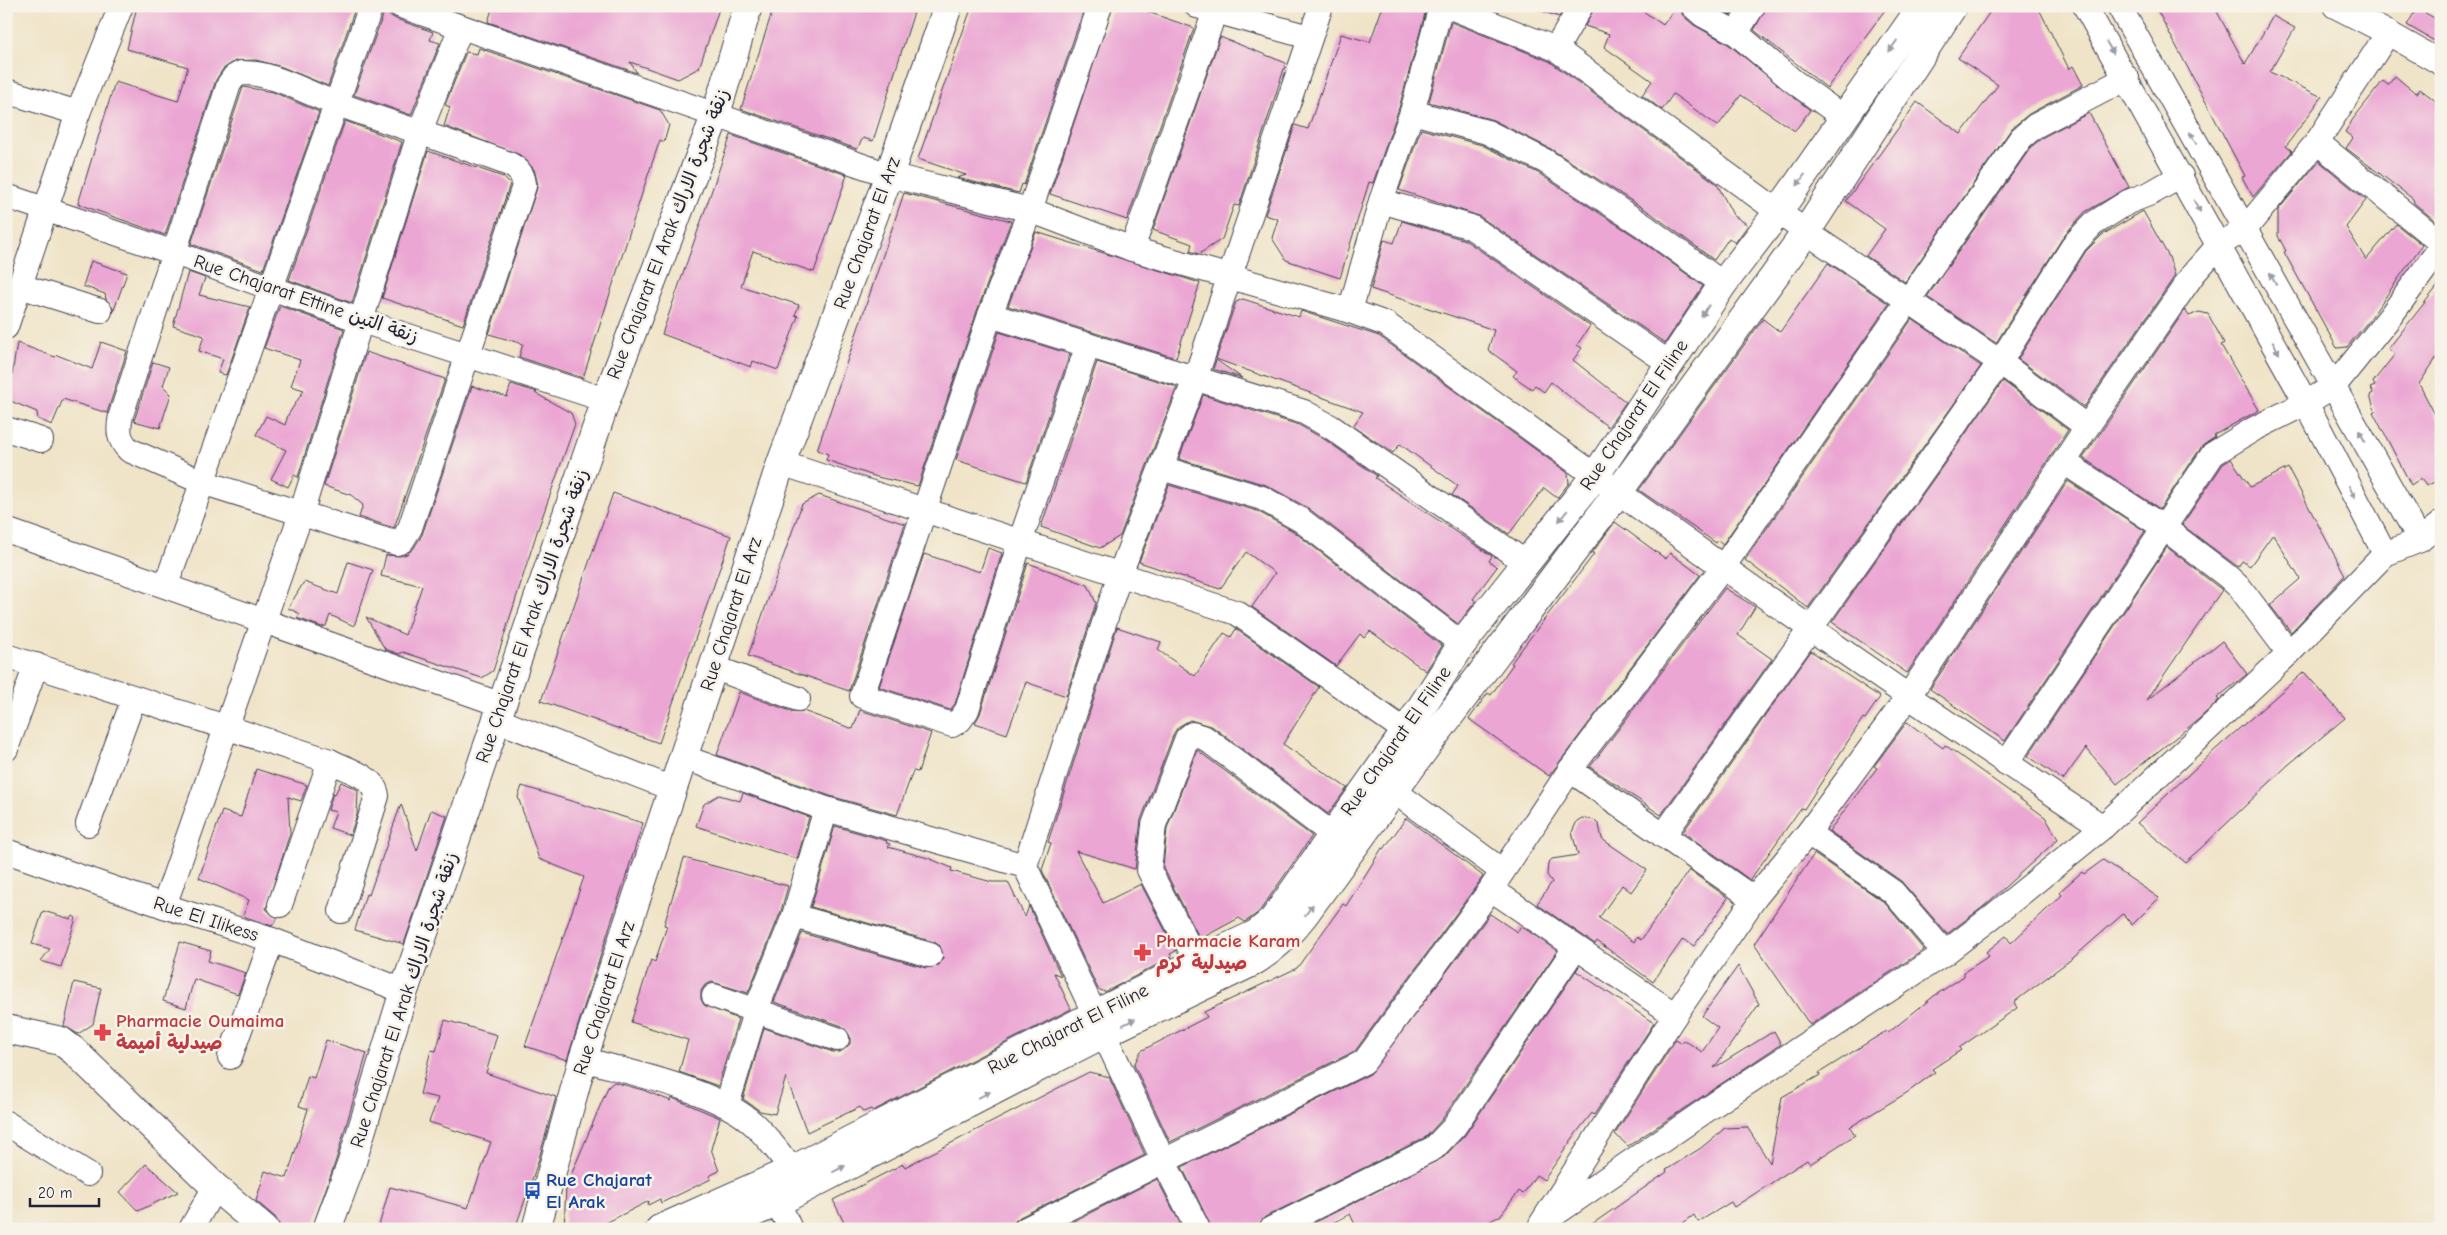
<svg xmlns="http://www.w3.org/2000/svg" width="2447" height="1235" font-family="'Comic Neue','Playpen Sans Arabic',sans-serif">
<style>
.building{fill:#eba6d3}
.lines{fill:none;stroke-linecap:round;stroke-linejoin:round}
.street-casing{stroke:#413f50;stroke-width:26}
.secondary-casing{stroke:#413f50;stroke-width:30}
.street{stroke:#fff;stroke-width:24}
.secondary{stroke:#fff;stroke-width:28}
.oneway{fill:#9c9ca7}
.labels{text-anchor:middle;dominant-baseline:central;stroke-width:5;stroke-linejoin:round;paint-order:stroke}
.street-label{font-size:19px;fill:#22223b;stroke:#f7f3e8}
.health-label{font-size:19px;font-weight:bold;fill:#be3a42;stroke:#f7f3e8;text-anchor:start}
.transit-label{font-size:19px;font-weight:bold;fill:#164399;stroke:#f7f3e8;text-anchor:start}
</style>
<rect width="100%" height="100%" fill="#f7f3e8"/>
<filter id="ink" filterUnits="userSpaceOnUse"><feTurbulence type="fractalNoise" baseFrequency=".02" numOctaves="2"/><feDisplacementMap in="SourceGraphic" scale="10" xChannelSelector="R" yChannelSelector="G"/><feConvolveMatrix kernelMatrix="1 2 1 2 8 2 1 2 1" color-interpolation-filters="sRGB"/></filter>
<filter id="wash" filterUnits="userSpaceOnUse"><feTurbulence type="fractalNoise" baseFrequency=".0096" numOctaves="4" result="noise"/><feDisplacementMap in="SourceGraphic" scale="20" xChannelSelector="R" yChannelSelector="G"/><feGaussianBlur stdDeviation="1.12" result="paint"/><feColorMatrix in="noise" values="0 0 0 0 0 0 0 0 0 0 0 0 0 0 0 0 0 1.4 0 .05"/><feComposite in="paint" operator="in"/></filter>
<g filter="url(#wash)">
<rect width="100%" height="100%" fill="#f0e4c8"/>
<g id="blocks">
<g class="building">
<polygon points="137,6 356,6 328,86 282,67 256,60 235,61 223,69 216,80 165,235 78,204 115,82 178,101 188,67 127,49"/>
<polygon points="493,6 720,6 699,68 678,79 630,62 637,73 488,22"/>
<polygon points="774,6 916,6 873,141 863,138 857,149 741,109"/>
<polygon points="972,6 1085,6 1024,185 1022,184 1019,193 957,178 966,175 918,159"/>
<polygon points="1113,6 1150,6 1148,12 1194,28 1127,220 1050,194"/>
<polygon points="1383,6 1413,6 1426,10 1399,108 1373,183 1369,182 1340,278 1286,260 1272,238 1278,219 1265,215 1295,125 1308,129 1341,34 1370,42"/>
<polygon points="1537,6 1565,6 1559,17 1536,9"/>
<polygon points="1595,6 1636,6 1663,25 1676,6 1680,6 1683,16 1694,25 1728,44 1810,110 1795,131 1741,95 1718,126 1673,94 1662,110 1642,95 1652,81 1604,47 1609,34 1585,26"/>
<polygon points="1716,6 1737,6 1731,15"/>
<polygon points="1767,6 1888,6 1827,88 1754,30"/>
<polygon points="1994,6 2033,6 2040,11 2069,69 2073,66 2083,85 2029,114 2012,128 1905,282 1866,256 1885,229 1846,201 1917,102 1961,134 1998,85 1958,58"/>
<polygon points="2155,6 2214,6 2245,64 2273,16 2295,28 2270,72 2322,97 2286,146 2292,151 2253,197 2242,177 2245,176"/>
<polygon points="2417,8 2441,22 2441,45 2407,25"/>
<polygon points="384,12 396,19 433,32 430,40 440,43 411,115 354,95"/>
<polygon points="1451,22 1549,61 1717,184 1733,215 1748,225 1735,243 1729,238 1714,260 1652,214 1551,149 1493,120 1429,102"/>
<polygon points="1220,37 1286,63 1239,206 1234,205 1222,239 1199,254 1190,251 1192,244 1153,230"/>
<polygon points="479,48 660,110 669,125 664,142 660,140 647,178 583,378 519,357 523,344 489,334 538,185 534,169 520,155 444,126 450,107 445,105 466,52 477,54"/>
<polygon points="2395,76 2413,91 2417,93 2420,89 2441,105 2441,219 2438,223 2414,203 2413,199 2346,148 2353,138 2345,132 2353,119 2383,81 2388,85"/>
<polygon points="243,87 273,92 319,112 263,270 191,244"/>
<polygon points="2089,113 2129,187 2085,212 2065,234 1996,343 1927,297 2031,147 2043,137"/>
<polygon points="345,121 402,142 352,303 289,280"/>
<polygon points="1421,129 1482,145 1538,173 1636,237 1703,286 1665,343 1479,216 1399,190"/>
<polygon points="731,135 847,175 814,272 753,251 741,286 799,305 795,315 798,316 778,370 753,361 751,367 662,334"/>
<polygon points="428,151 503,177 510,184 463,325 382,298"/>
<polygon points="2319,161 2366,200 2346,227 2366,260 2396,224 2422,245 2370,319 2347,347 2337,348 2284,252 2286,251 2278,236 2278,210"/>
<polygon points="904,193 1011,221 977,311 918,486 877,477 826,460 828,454 817,450"/>
<polygon points="2143,211 2169,257 2175,276 2084,407 2018,359 2086,251 2102,235"/>
<polygon points="1402,221 1465,240 1590,326 1577,345 1582,348 1573,360 1626,402 1608,427 1551,382 1544,392 1535,385 1532,389 1513,376 1517,371 1488,350 1494,330 1371,289 1384,240 1394,243"/>
<polygon points="1036,232 1200,283 1176,358 1008,306"/>
<polygon points="91,261 127,273 113,313 113,308 106,299 105,294 83,286"/>
<polygon points="1828,263 1889,304 1723,544 1718,540 1716,543 1639,490 1763,319 1780,332"/>
<polygon points="188,272 205,278 199,295 250,307 226,375 218,373 223,359 199,351 204,336 173,326"/>
<polygon points="2441,282 2441,351 2419,384 2441,426 2441,479 2426,486 2421,478 2411,485 2373,412 2375,411 2370,395 2373,393 2370,388 2375,386 2373,382 2395,354 2388,349"/>
<polygon points="1243,299 1299,317 1301,311 1379,336 1568,473 1569,483 1557,498 1544,488 1509,534 1452,495 1458,486 1400,444 1393,453 1353,426 1363,412 1216,359 1236,302"/>
<polygon points="280,306 344,329 298,477 294,475 288,487 271,479 286,450 256,435 266,416 285,425 288,415 304,390 291,386 300,360 264,348"/>
<polygon points="2185,310 2189,316 2199,312 2208,314 2224,343 2221,345 2259,410 2214,435 2215,437 2202,446 2160,509 2083,458"/>
<polygon points="1912,319 1981,366 1808,608 1745,560"/>
<polygon points="999,332 1070,354 1026,482 956,460"/>
<polygon points="101,342 127,351 107,413 63,399 52,425 38,419 37,412 8,400 17,343 55,357 57,355 92,369"/>
<polygon points="366,352 445,379 394,528 359,517 363,505 351,495 324,486"/>
<polygon points="1216,360 1242,378 1213,369"/>
<polygon points="153,362 169,367 163,386 171,394 160,428 134,421"/>
<polygon points="1097,362 1177,387 1120,536 1100,548 1041,527"/>
<polygon points="2003,381 2068,430 1907,673 1832,622"/>
<polygon points="511,384 537,392 535,393 571,413 575,424 537,532 493,671 482,678 403,652 399,654 385,649 366,617 405,635 422,586 381,576 386,555 400,556 407,554 414,548 422,535 472,386 507,397"/>
<polygon points="1203,395 1299,425 1324,439 1377,476 1375,478 1492,556 1489,561 1497,567 1473,599 1476,601 1458,624 1308,508 1266,485 1179,459"/>
<polygon points="2231,459 2250,487 2288,468 2345,575 2291,632 2270,605 2300,579 2273,534 2250,566 2242,561 2238,567 2182,525 2223,464"/>
<polygon points="2068,481 2145,531 2005,741 1930,689"/>
<polygon points="1169,485 1257,511 1293,531 1442,646 1426,671 1370,631 1364,638 1360,634 1336,666 1252,607 1275,573 1246,552 1220,589 1139,562"/>
<polygon points="613,493 731,536 659,743 541,701"/>
<polygon points="819,495 905,524 849,691 748,656 802,504"/>
<polygon points="1615,522 1666,559 1670,553 1700,575 1549,776 1469,719 1488,693 1491,695 1513,664 1511,663 1579,574 1594,554 1592,553"/>
<polygon points="2167,547 2222,590 2147,700 2222,641 2247,674 2217,698 2219,700 2199,719 2117,784 2086,748 2063,780 2028,756"/>
<polygon points="988,548 1002,553 955,704 950,710 879,687 924,554 980,572"/>
<polygon points="348,562 373,570 354,626 330,615 326,626 322,627 297,618 300,614 288,608 304,582 338,594"/>
<polygon points="1028,563 1088,585 1096,603 1066,696 1026,682 1007,734 975,723 980,714"/>
<polygon points="1725,588 1755,607 1738,635 1772,659 1661,815 1590,767"/>
<polygon points="1117,627 1161,642 1158,650 1195,676 1224,633 1231,637 1236,629 1319,687 1283,744 1347,788 1328,814 1213,727 1190,720 1178,727 1174,733 1141,820 1135,869 1076,851 1103,903 1141,884 1176,951 1170,954 1172,957 1105,992 1098,989 1042,870 1051,843 1048,842"/>
<polygon points="1811,651 1880,697 1865,719 1863,718 1804,809 1801,808 1750,880 1683,832"/>
<polygon points="2304,672 2345,718 2288,765 2201,848 2185,862 2137,823 2217,748"/>
<polygon points="739,692 793,712 803,711 853,729 860,710 931,733 918,772 913,771 897,815 830,796 717,755"/>
<polygon points="1907,722 1943,748 1945,745 2045,817 2058,839 1983,907 1947,934 1901,881 1829,831 1877,768 1874,766"/>
<polygon points="1197,750 1312,836 1259,912 1245,922 1239,918 1200,939 1163,867 1167,828"/>
<polygon points="256,769 307,785 301,801 288,797 290,833 266,909 278,918 272,926 243,916 249,900 199,878 222,811 241,817"/>
<polygon points="341,782 358,790 357,815 350,835 330,828 336,812 328,810 333,793 335,794"/>
<polygon points="522,786 643,823 567,1060 525,1046 584,877 539,859 518,797"/>
<polygon points="743,793 809,817 797,859 696,826 704,804 719,795 740,801"/>
<polygon points="401,804 417,851 431,810 447,816 404,944 355,930 366,894 369,895"/>
<polygon points="1406,818 1483,876 1480,881 1355,1051 1170,1142 1134,1065 1141,1051 1207,1017 1204,1012 1297,968 1343,904 1346,906 1382,848 1384,849"/>
<polygon points="1582,818 1594,820 1599,825 1602,839 1647,870 1631,892 1622,885 1599,918 1634,942 1637,937 1641,940 1689,870 1728,898 1694,946 1683,939 1653,982 1597,941 1595,944 1537,904 1552,882 1547,875 1548,863 1552,859 1578,855 1572,832 1577,821"/>
<polygon points="835,826 887,841 886,843 890,844 888,847 928,858 952,868 951,871 992,882 1008,882 1025,917 1029,906 1061,976 1054,973 1071,1009 873,1111 871,1109 863,1112 860,1107 807,1132 786,1077 775,1114 760,1111 743,1099 764,1028 833,1052 840,1052 850,1044 850,1036 842,1026 774,1002 802,933 926,968 939,965 943,958 940,946 934,942 811,907"/>
<polygon points="1814,854 1884,902 1924,950 1810,1025 1754,944"/>
<polygon points="684,858 788,886 781,911 748,993 712,982 705,985 701,991 701,999 704,1005 738,1019 718,1086 679,1072 688,1040 631,1022 651,960 655,962 667,926 664,925"/>
<polygon points="2103,860 2159,898 2132,925 2123,914 2073,958 2014,1002 2017,1008 1959,1048 1961,1050 1932,1069 1935,1072 1908,1092 1850,1127 1855,1135 1810,1164 1807,1160 1734,1207 1731,1202 1698,1222 1694,1215 1675,1229 1585,1229 1667,1172 1666,1170 1701,1148 1725,1128 1747,1127 1770,1163 1782,1097 1820,1075 1819,1073 1886,1031 1888,1033 1934,996 1964,976 1964,972 1989,956 1986,952 2006,936 2011,943 2062,895 2059,892 2082,872 2084,874"/>
<polygon points="43,911 71,919 73,916 76,918 61,967 41,961 50,949 32,944"/>
<polygon points="1490,914 1517,932 1521,926 1557,951 1443,1118 1426,1137 1265,1217 1258,1226 1253,1229 1212,1229 1182,1167 1370,1074"/>
<polygon points="180,942 211,951 208,961 246,973 238,994 194,979 186,1008 163,1001"/>
<polygon points="1579,966 1576,971 1654,1023 1594,1115 1592,1113 1577,1132 1544,1180 1536,1175 1523,1194 1519,1191 1500,1216 1475,1229 1357,1229 1350,1214 1321,1229 1302,1229 1444,1157 1465,1135"/>
<polygon points="1738,966 1759,1004 1714,1068 1774,1031 1781,1044 1628,1146 1615,1134 1676,1039 1682,1043 1684,1040 1702,1052 1718,1028 1702,1016"/>
<polygon points="74,982 101,988 93,1024 78,1034 64,1026"/>
<polygon points="445,1020 497,1035 486,1073 556,1097 538,1162 515,1229 378,1229 390,1187 468,1208 491,1142 429,1122 438,1098 420,1094 431,1050 436,1051"/>
<polygon points="326,1040 367,1053 336,1160 312,1229 280,1229 275,1217 256,1201 265,1171 287,1178 308,1109 299,1106 308,1076 314,1078"/>
<polygon points="1089,1072 1109,1077 1145,1155 1020,1217 1014,1222 1012,1229 847,1229 833,1200 903,1164 905,1167"/>
<polygon points="614,1082 643,1090 671,1101 672,1098 687,1104 720,1118 711,1149 719,1171 709,1176 711,1179 680,1194 661,1203 660,1199 648,1205 649,1201 594,1229 564,1229 566,1187 608,1087"/>
<polygon points="146,1164 178,1192 138,1211 120,1192"/>
<polygon points="1157,1179 1180,1223 1169,1229 1058,1229"/>
</g>
</g>
</g>
<g filter="url(#ink)">
<use href="#blocks" fill-opacity="0" stroke="#413f50" stroke-width="1"/>
<g class="lines">
<defs>
<g id="street">
<path d="M401,6L889,175L1030,210L1132,249L1350,311L1386,324C1622,496 1859,667 2103,827"/>
<polyline points="1197,6 1309,37"/>
<polyline points="1448,6 1556,49 1806,232 2000,362 2087,427"/>
<polyline points="1693,6 1703,15 1736,33 1793,81 1843,117"/>
<polyline points="2085,6 2306,403 2385,554"/>
<polyline points="2119,6 2420,540"/>
<polyline points="2335,6 2388,33 2441,63"/>
<polyline points="1736,33 1753,6"/>
<polyline points="1556,49 1581,6"/>
<path d="M241,73C274,72 305,93 335,103C393,124 451,142 509,164C519,169 524,175 524,186L410,528L402,541L396,543L385,540L202,482L129,450C118,439 118,430 121,415L229,84L234,77Z"/>
<polyline points="6,91 78,113"/>
<polyline points="1412,112 1487,132 1545,161 1644,226 1723,284"/>
<polyline points="2317,142 2441,243"/>
<polyline points="6,196 175,253 362,321 606,400"/>
<polyline points="1381,201 1471,227 1669,363"/>
<polyline points="1132,249 1215,11"/>
<polyline points="20,286 100,311"/>
<polyline points="1350,311 1381,201 1412,112 1441,6"/>
<polyline points="990,315 1304,412 1331,427 1526,563"/>
<polyline points="6,327 78,113 121,6"/>
<polyline points="1088,345 1020,542 967,710 960,720 952,725 862,696 990,315 1030,210 1100,6"/>
<polyline points="6,429 41,440"/>
<polyline points="2064,462 2163,527 2227,576 2241,589 2289,653"/>
<polyline points="781,463 1237,613 1421,742"/>
<polyline points="1161,468 1262,498 1301,520 1462,644"/>
<polyline points="6,530 502,705"/>
<polyline points="166,585 371,6"/>
<path d="M6,656L330,761C345,769 375,776 377,796L341,911"/>
<polyline points="713,667 798,699"/>
<polyline points="497,720 673,789"/>
<polyline points="6,749 36,665"/>
<polyline points="683,757 826,809 1025,866"/>
<polyline points="2006,764 2213,454 2254,429 2306,403 2334,386 2389,318 2441,247"/>
<polyline points="1570,770 1754,899"/>
<polyline points="1394,791 1502,871"/>
<polyline points="88,824 134,698"/>
<polyline points="1808,833 1893,892 1945,953"/>
<polyline points="1663,836 2000,362 2075,243 2093,224 2128,202 2151,193 2181,176"/>
<polyline points="6,851 164,906 272,940 404,991"/>
<polyline points="1491,889 1675,1015"/>
<polyline points="280,905 330,761"/>
<polyline points="164,906 301,514 420,131 461,27"/>
<polyline points="794,916 930,955"/>
<polyline points="1197,962 1149,870 1154,825 1187,738 1192,734 1205,738 1332,834"/>
<polyline points="714,996 837,1039"/>
<polyline points="230,1057 272,940"/>
<path d="M583,1059C631,1073 710,1089 749,1120C766,1134 790,1166 802,1185"/>
<polyline points="727,1105 755,1012 794,916 826,809"/>
<polyline points="6,1123 88,1174"/>
<polyline points="778,1202 790,1229"/>
<polyline points="1549,1218 1721,1100 1945,953 1988,920 2103,827 2289,653 2385,554 2420,540 2441,523"/>
<polyline points="1541,1224 1675,1015 1754,899 1808,833 1908,697 2087,427 2194,273 2219,245 2245,229 2317,142 2388,33"/>
<polyline points="191,1229 215,1187"/>
<polyline points="1026,1229 1364,1062 1491,889 1570,770 1723,567 2021,138 2035,126 2127,78"/>
<polyline points="1198,1229 1164,1162 1025,866 1120,574 1195,379 1321,6"/>
<polyline points="1271,1229 1434,1148 1454,1127 1575,948"/>
</g>
<g id="secondary">
<polyline points="6,1029 61,1041 74,1051 215,1187 265,1229"/>
<polyline points="327,1229 351,1165 404,991 606,400 716,114 748,6"/>
<polyline points="536,1229 583,1059 781,463 889,175 948,6"/>
<polyline points="660,1229 792,1170 1197,962 1256,934 1273,920 1406,731 1462,644 1595,476 1723,284 1778,212 1922,6"/>
<path d="M717,1229L778,1202L1105,1033L1251,963C1273,950 1288,935 1304,915L1426,747L1619,491L1806,232L1953,6"/>
</g>
</defs>
<use href="#street" class="street-casing"/>
<use href="#secondary" class="secondary-casing"/>
<use href="#street" class="street"/>
<use href="#secondary" class="secondary"/>
</g>
<defs><path id="oneway-solid" d="M-6-.8H1V-3.2L6.5 0L1 3.2V.8H-6Z" transform="scale(1.25)"/></defs>
<g class="oneway">
<use href="#oneway-solid" transform="translate(1893 46) rotate(125)"/>
<use href="#oneway-solid" transform="translate(2110 48) rotate(60)"/>
<use href="#oneway-solid" transform="translate(2193 138) rotate(-119)"/>
<use href="#oneway-solid" transform="translate(1801 180) rotate(124)"/>
<use href="#oneway-solid" transform="translate(2197 206) rotate(61)"/>
<use href="#oneway-solid" transform="translate(2273 279) rotate(-119)"/>
<use href="#oneway-solid" transform="translate(1705 311) rotate(124)"/>
<use href="#oneway-solid" transform="translate(2276 348) rotate(61)"/>
<use href="#oneway-solid" transform="translate(2362 436) rotate(-119)"/>
<use href="#oneway-solid" transform="translate(2352 492) rotate(63)"/>
<use href="#oneway-solid" transform="translate(1563 516) rotate(128)"/>
<use href="#oneway-solid" transform="translate(1309 910) rotate(-54)"/>
<use href="#oneway-solid" transform="translate(1129 1022) rotate(-26)"/>
<use href="#oneway-solid" transform="translate(984 1095) rotate(-27)"/>
<use href="#oneway-solid" transform="translate(839 1169) rotate(-27)"/>
</g>
</g>
<defs>
<symbol id="pharmacy-bare" viewBox="-9 -9 18 18"><path d="M-2-6h4v4h4v4h-4v4h-4v-4h-4v-4h4Z" fill="#e0444e" stroke="#f7f3e8" stroke-width="2.5" paint-order="stroke"/></symbol>
<symbol id="bus-bare" viewBox="-9 -9 18 18"><path d="M-5-6H5V4H4V6H2V4H-2V6H-4V4H-5ZM-3.5-4V0h7V-4ZM-3.5 1.2v1.5H-2V1.2ZM2 1.2v1.5H3.5V1.2Z" fill="#1a4fb4" stroke="#f7f3e8" stroke-width="2.5" paint-order="stroke"/></symbol>
</defs>
<g fill-rule="evenodd">
<use href="#pharmacy-bare" x="1130" y="940" width="25" height="25"/>
<use href="#pharmacy-bare" x="90" y="1020" width="25" height="25"/>
<use href="#bus-bare" x="520" y="1178" width="25" height="25"/>
</g>
<g class="labels">
<g class="street-label">
<text transform="translate(867 233) rotate(-70)">Rue Chajarat El Arz</text>
<text transform="translate(668 234) rotate(-69)">Rue Chajarat El Arak زنقة شجرة الاراك</text>
<text transform="translate(306 299) rotate(19)">Rue Chajarat Ettine زنقة التين</text>
<text transform="translate(1634 415) rotate(-56)">Rue Chajarat El Filine</text>
<text transform="translate(731 614) rotate(-72)">Rue Chajarat El Arz</text>
<text transform="translate(532 616) rotate(-71)">Rue Chajarat El Arak زنقة شجرة الاراك</text>
<text transform="translate(1396 741) rotate(-55)">Rue Chajarat El Filine</text>
<text transform="translate(206 919) rotate(18)">Rue El Ilikess</text>
<text transform="translate(604 998) rotate(-72)">Rue Chajarat El Arz</text>
<text transform="translate(404 1000) rotate(-72)">Rue Chajarat El Arak زنقة شجرة الاراك</text>
<text transform="translate(1068 1029) rotate(-27)">Rue Chajarat El Filine</text>
</g>
<g class="health-label">
<text x="1156" y="941">Pharmacie Karam<tspan x="1156" dy="22">صيدلية كرم</tspan></text>
<text x="116" y="1021">Pharmacie Oumaima<tspan x="116" dy="22">صيدلية أميمة</tspan></text>
</g>
<g class="transit-label">
<text x="546" y="1180">Rue Chajarat<tspan x="546" dy="22">El Arak</tspan></text>
</g>
</g>
<rect width="2447" height="1235" fill="none" stroke="#f7f3e8" stroke-width="25"/>
<path d="M30 1198v8h69v-8" fill="none" stroke="#22223b" stroke-width="2.5"/>
<text x="38" y="1198" font-size="15" fill="#22223b" stroke="#f7f3e8" stroke-width="4" paint-order="stroke">20 m</text>
</svg>
